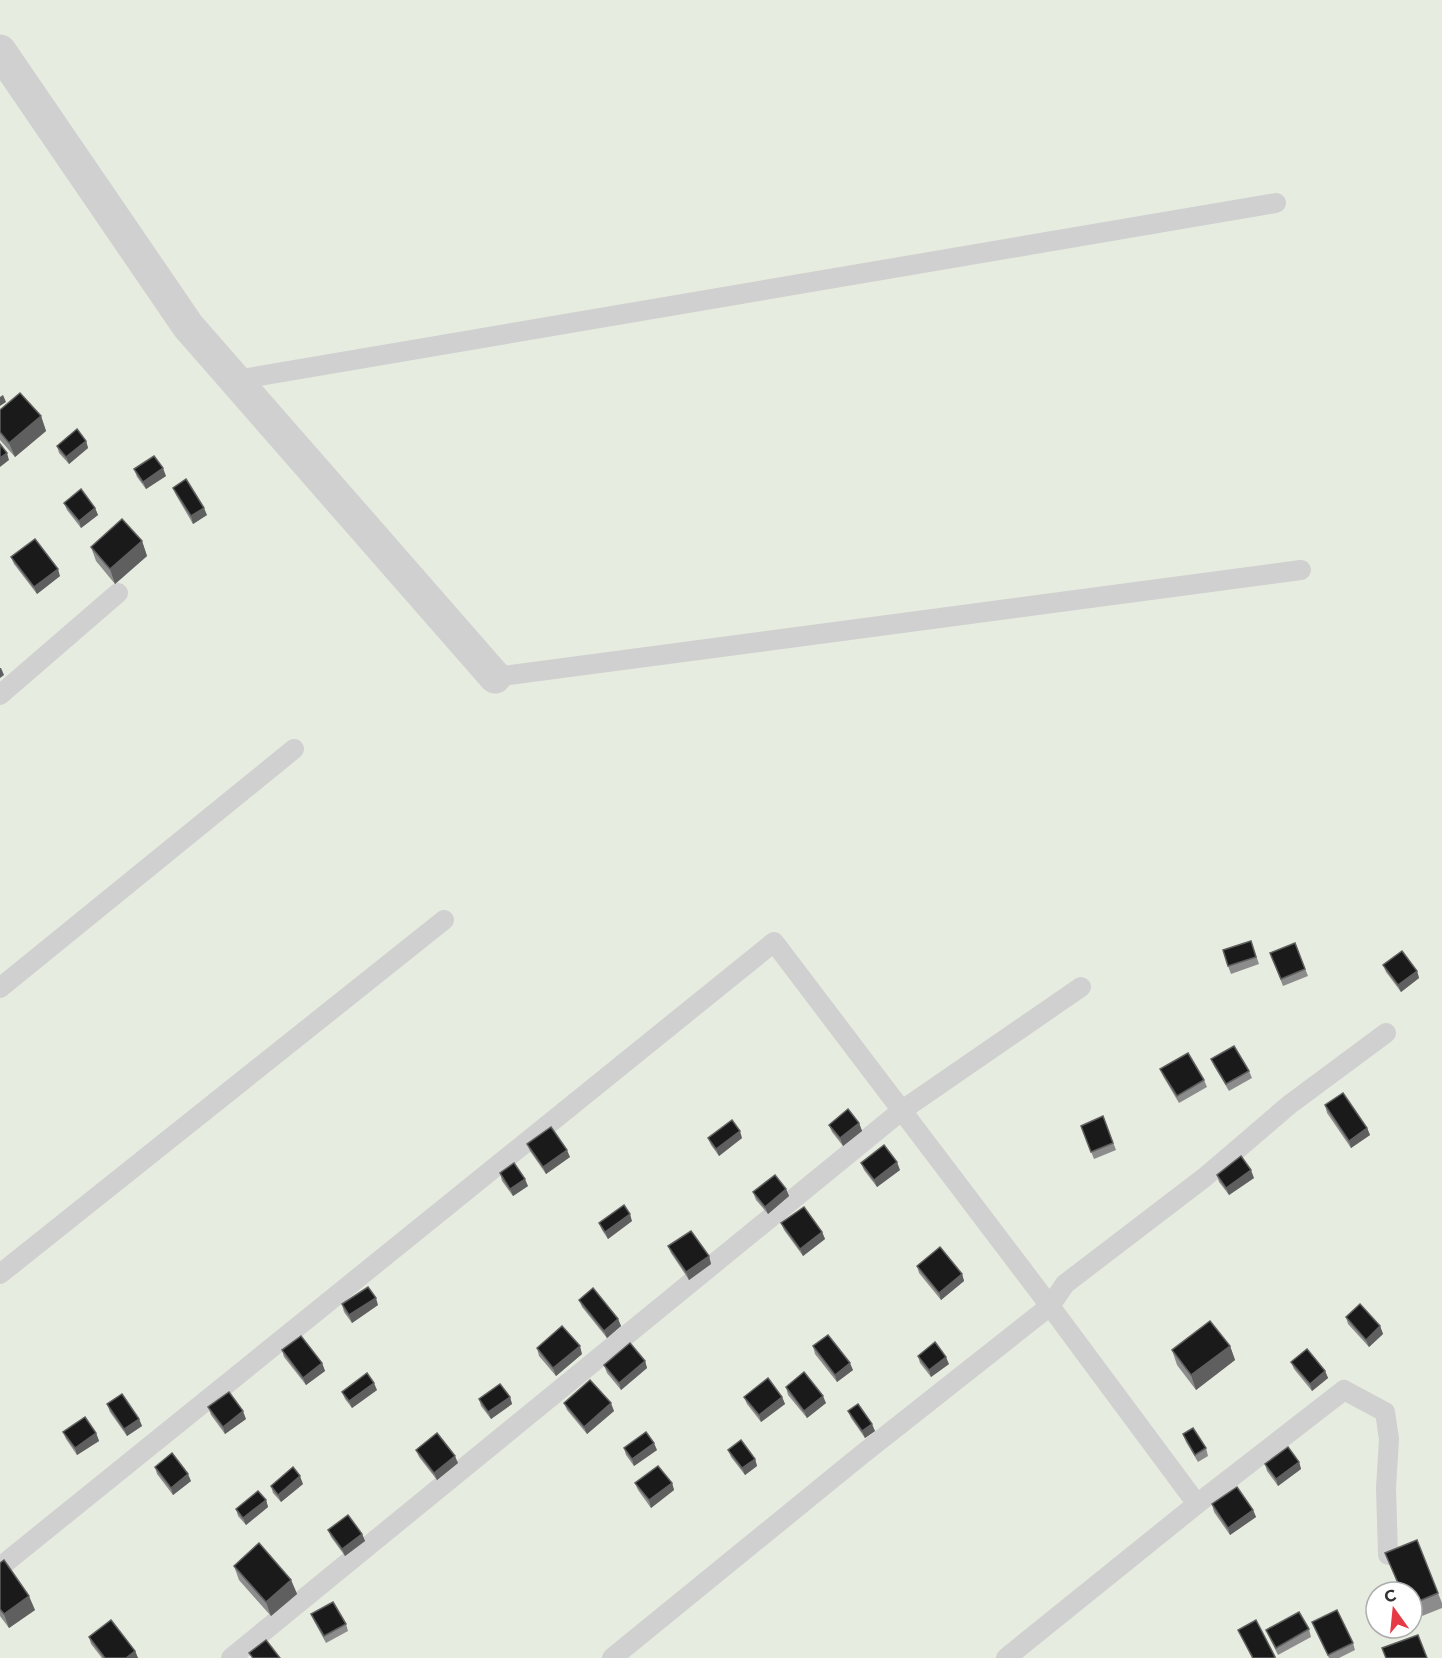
<svg xmlns="http://www.w3.org/2000/svg" width="1442" height="1658" font-family="Montserrat,sans-serif">
<style>
.green{fill:#e6ecdf;fill-rule:evenodd}
.lines{fill:none;stroke-linecap:round;stroke-linejoin:round}
.service{stroke:#d0d0d0;stroke-width:20}
.minor{stroke:#d0d0d0;stroke-width:33}
.wall{fill:#8c8c8c}
.shaded-wall{fill:#5f5f5f}
.building{fill:#1a1a1a;stroke:#5f5f5f;stroke-width:1.5}
</style>
<rect width="100%" height="100%" fill="#fff"/>
<path class="green" d="M0,0H1442V1658H0ZM1376,1592H1412V1628H1376Z"/>
<g class="lines">
<g class="service">
<polyline points="236,380 1276,203"/>
<polyline points="495,677 1301,570"/>
<polyline points="0,695 118,593"/>
<polyline points="0,988 294,749"/>
<polyline points="0,1274 444,920"/>
<polyline points="0,1567 774,942 1050,1306 1197,1504"/>
<polyline points="231,1658 901,1111 1081,987"/>
<polyline points="612,1658 860,1456 1050,1306 1065,1284 1205,1177 1289,1105 1386,1033"/>
<polyline points="1006,1658 1197,1504 1344,1390 1385,1412 1389,1439 1386,1488 1388,1555"/>
</g>
<polyline class="minor" points="0,51 188,326 495,677"/>
</g>
<g class="wall">
<polygon points="0,410 41,416 46,431 15,457 0,440"/>
<polygon points="86,441 88,448 69,464 59,453 57,446"/>
<polygon points="134,469 166,476 146,489 137,477"/>
<polygon points="173,488 207,515 193,524 176,495"/>
<polygon points="64,503 95,508 98,515 81,528 67,510"/>
<polygon points="142,541 147,556 115,584 96,561 91,547"/>
<polygon points="11,557 60,576 37,594 14,564"/>
<polygon points="1251,941 1259,964 1231,974 1228,966"/>
<polygon points="1295,943 1308,976 1283,986 1270,953"/>
<polygon points="1383,965 1417,971 1419,978 1401,992 1386,972"/>
<polygon points="1211,1059 1249,1071 1252,1078 1229,1091 1214,1066"/>
<polygon points="1160,1069 1204,1080 1207,1087 1179,1103 1163,1076"/>
<polygon points="1325,1105 1367,1128 1370,1135 1351,1148 1327,1113"/>
<polygon points="1103,1116 1116,1150 1094,1159 1081,1126"/>
<polygon points="859,1123 862,1131 843,1146 832,1132 829,1125"/>
<polygon points="708,1138 742,1138 719,1156 711,1145"/>
<polygon points="527,1144 570,1157 546,1174 530,1151"/>
<polygon points="861,1163 900,1170 877,1187 864,1170"/>
<polygon points="500,1173 528,1186 513,1196 502,1181"/>
<polygon points="1217,1175 1254,1178 1229,1195 1219,1182"/>
<polygon points="786,1189 789,1196 768,1214 756,1200 753,1192"/>
<polygon points="632,1221 608,1239 602,1230 599,1223"/>
<polygon points="781,1223 822,1232 825,1239 803,1256 784,1230"/>
<polygon points="668,1246 709,1256 711,1264 689,1280 671,1253"/>
<polygon points="917,1266 962,1274 964,1281 941,1300 919,1273"/>
<polygon points="579,1300 618,1319 621,1326 607,1338 582,1307"/>
<polygon points="342,1304 378,1305 352,1323 344,1312"/>
<polygon points="1346,1317 1380,1326 1383,1334 1369,1347 1348,1324"/>
<polygon points="813,1346 853,1370 837,1382 815,1354"/>
<polygon points="1230,1346 1235,1360 1196,1390 1177,1365 1172,1350"/>
<polygon points="537,1348 582,1354 556,1376 539,1356"/>
<polygon points="282,1350 322,1363 325,1371 306,1385 284,1357"/>
<polygon points="918,1356 949,1364 931,1377 920,1363"/>
<polygon points="645,1361 647,1368 621,1390 607,1373 604,1365"/>
<polygon points="1291,1362 1325,1371 1328,1378 1312,1391 1294,1369"/>
<polygon points="786,1387 826,1403 807,1418 788,1395"/>
<polygon points="377,1390 352,1408 345,1399 342,1392"/>
<polygon points="510,1397 512,1404 491,1419 481,1406 479,1399"/>
<polygon points="744,1397 782,1397 785,1404 761,1422 747,1404"/>
<polygon points="564,1403 614,1411 587,1434 567,1410"/>
<polygon points="107,1404 139,1419 142,1426 127,1436 110,1412"/>
<polygon points="208,1407 246,1419 225,1434 211,1415"/>
<polygon points="848,1411 875,1431 865,1438 851,1418"/>
<polygon points="63,1432 96,1433 99,1441 77,1455 66,1439"/>
<polygon points="1183,1434 1206,1448 1208,1456 1198,1462 1186,1442"/>
<polygon points="624,1448 657,1450 634,1466 626,1455"/>
<polygon points="416,1450 458,1463 437,1480 419,1457"/>
<polygon points="728,1450 755,1459 757,1466 745,1475 731,1457"/>
<polygon points="1299,1462 1301,1469 1278,1486 1267,1471 1265,1464"/>
<polygon points="155,1467 191,1481 173,1495 157,1474"/>
<polygon points="635,1483 672,1483 674,1490 651,1508 638,1490"/>
<polygon points="303,1484 281,1502 273,1493 271,1486"/>
<polygon points="266,1500 268,1507 246,1525 238,1516 236,1509"/>
<polygon points="1212,1504 1253,1510 1256,1517 1230,1535 1214,1512"/>
<polygon points="328,1530 362,1534 365,1541 345,1556 331,1537"/>
<polygon points="1385,1553 1438,1593 1442,1603 1442,1608 1412,1620 1412,1592 1401,1592"/>
<polygon points="0,1563 35,1610 9,1628 0,1616"/>
<polygon points="234,1566 291,1580 297,1594 271,1616 239,1580"/>
<polygon points="311,1614 346,1624 348,1631 326,1643 314,1621"/>
<polygon points="1256,1620 1276,1658 1252,1658 1238,1630"/>
<polygon points="1312,1622 1353,1643 1355,1650 1339,1658 1329,1658"/>
<polygon points="1309,1629 1311,1637 1278,1655 1269,1637 1266,1630"/>
<polygon points="89,1637 135,1651 138,1658 102,1658 91,1644"/>
</g>
<g class="shaded-wall">
<polygon points="3,395 6,402 0,406 0,397"/>
<polygon points="41,416 46,431 15,457 9,443"/>
<polygon points="86,441 88,448 69,464 66,457"/>
<polygon points="7,453 9,460 0,467 0,458"/>
<polygon points="163,468 166,476 146,489 143,482"/>
<polygon points="95,508 98,515 81,528 79,521"/>
<polygon points="204,508 207,515 193,524 191,516"/>
<polygon points="142,541 147,556 115,584 110,569"/>
<polygon points="58,569 60,576 37,594 34,587"/>
<polygon points="0,668 1,668 4,675 0,678"/>
<polygon points="1417,971 1419,978 1401,992 1398,985"/>
<polygon points="859,1123 862,1131 843,1146 840,1138"/>
<polygon points="1367,1128 1370,1135 1351,1148 1349,1141"/>
<polygon points="740,1131 742,1138 719,1156 716,1149"/>
<polygon points="567,1150 570,1157 546,1174 543,1167"/>
<polygon points="897,1162 900,1170 877,1187 874,1180"/>
<polygon points="1251,1170 1254,1178 1229,1195 1226,1188"/>
<polygon points="525,1179 528,1186 513,1196 510,1189"/>
<polygon points="786,1189 789,1196 768,1214 765,1207"/>
<polygon points="630,1214 632,1221 608,1239 605,1232"/>
<polygon points="822,1232 825,1239 803,1256 800,1249"/>
<polygon points="709,1256 711,1264 689,1280 686,1272"/>
<polygon points="962,1274 964,1281 941,1300 939,1293"/>
<polygon points="376,1298 378,1305 352,1323 349,1315"/>
<polygon points="618,1319 621,1326 607,1338 604,1331"/>
<polygon points="1380,1326 1383,1334 1369,1347 1366,1340"/>
<polygon points="580,1346 582,1354 556,1376 553,1368"/>
<polygon points="1230,1346 1235,1360 1196,1390 1191,1375"/>
<polygon points="946,1357 949,1364 931,1377 929,1370"/>
<polygon points="645,1361 647,1368 621,1390 619,1383"/>
<polygon points="322,1363 325,1371 306,1385 303,1378"/>
<polygon points="850,1363 853,1370 837,1382 835,1375"/>
<polygon points="1325,1371 1328,1378 1312,1391 1310,1384"/>
<polygon points="374,1383 377,1390 352,1408 349,1401"/>
<polygon points="823,1396 826,1403 807,1418 804,1411"/>
<polygon points="510,1397 512,1404 491,1419 488,1412"/>
<polygon points="782,1397 785,1404 761,1422 759,1415"/>
<polygon points="611,1403 614,1411 587,1434 584,1427"/>
<polygon points="243,1411 246,1419 225,1434 223,1427"/>
<polygon points="139,1419 142,1426 127,1436 124,1429"/>
<polygon points="872,1424 875,1431 865,1438 862,1431"/>
<polygon points="96,1433 99,1441 77,1455 75,1448"/>
<polygon points="654,1443 657,1450 634,1466 632,1459"/>
<polygon points="455,1456 458,1463 437,1480 434,1473"/>
<polygon points="755,1459 757,1466 745,1475 742,1468"/>
<polygon points="1299,1462 1301,1469 1278,1486 1276,1479"/>
<polygon points="188,1474 191,1481 173,1495 171,1488"/>
<polygon points="300,1476 303,1484 281,1502 278,1495"/>
<polygon points="672,1483 674,1490 651,1508 649,1500"/>
<polygon points="266,1500 268,1507 246,1525 243,1518"/>
<polygon points="1253,1510 1256,1517 1230,1535 1228,1528"/>
<polygon points="362,1534 365,1541 345,1556 342,1549"/>
<polygon points="291,1580 297,1594 271,1616 266,1602"/>
<polygon points="29,1596 35,1610 9,1628 4,1614"/>
<polygon points="135,1651 138,1658 126,1658"/>
</g>
<g class="building">
<polygon points="20,393 41,416 9,443 0,432 0,410"/>
<polygon points="77,429 86,441 66,457 57,446"/>
<polygon points="0,444 7,453 0,458"/>
<polygon points="154,456 163,468 143,482 134,469"/>
<polygon points="186,479 204,508 191,516 173,488"/>
<polygon points="81,489 95,508 79,521 64,503"/>
<polygon points="122,519 142,541 110,569 91,547"/>
<polygon points="35,539 58,569 34,587 11,557"/>
<polygon points="1251,941 1256,957 1228,966 1223,950"/>
<polygon points="1295,943 1305,969 1281,979 1270,953"/>
<polygon points="1402,951 1417,971 1398,985 1383,965"/>
<polygon points="1234,1046 1249,1071 1226,1084 1211,1059"/>
<polygon points="1188,1053 1204,1080 1177,1096 1160,1069"/>
<polygon points="1343,1093 1367,1128 1349,1141 1325,1105"/>
<polygon points="848,1109 859,1123 840,1138 829,1125"/>
<polygon points="1103,1116 1113,1143 1091,1152 1081,1126"/>
<polygon points="732,1120 740,1131 716,1149 708,1138"/>
<polygon points="551,1127 567,1150 543,1167 527,1144"/>
<polygon points="884,1145 897,1162 874,1180 861,1163"/>
<polygon points="1241,1156 1251,1170 1226,1188 1217,1175"/>
<polygon points="514,1163 525,1179 510,1189 500,1173"/>
<polygon points="775,1175 786,1189 765,1207 753,1192"/>
<polygon points="624,1205 630,1214 605,1232 599,1223"/>
<polygon points="804,1207 822,1232 800,1249 781,1223"/>
<polygon points="691,1231 709,1256 686,1272 668,1246"/>
<polygon points="940,1247 962,1274 939,1293 917,1266"/>
<polygon points="368,1287 376,1298 349,1315 342,1304"/>
<polygon points="593,1288 618,1319 604,1331 579,1300"/>
<polygon points="1360,1304 1380,1326 1366,1340 1346,1317"/>
<polygon points="1210,1321 1230,1346 1191,1375 1172,1350"/>
<polygon points="562,1326 580,1346 553,1368 537,1348"/>
<polygon points="828,1335 850,1363 835,1375 813,1346"/>
<polygon points="301,1336 322,1363 303,1378 282,1350"/>
<polygon points="935,1342 946,1357 929,1370 918,1356"/>
<polygon points="630,1343 645,1361 619,1383 604,1365"/>
<polygon points="1307,1349 1325,1371 1310,1384 1291,1362"/>
<polygon points="804,1372 823,1396 804,1411 786,1387"/>
<polygon points="367,1373 374,1383 349,1401 342,1392"/>
<polygon points="768,1378 782,1397 759,1415 744,1397"/>
<polygon points="590,1380 611,1403 584,1427 564,1403"/>
<polygon points="500,1384 510,1397 488,1412 479,1399"/>
<polygon points="229,1392 243,1411 223,1427 208,1407"/>
<polygon points="122,1394 139,1419 124,1429 107,1404"/>
<polygon points="858,1404 872,1424 862,1431 848,1411"/>
<polygon points="85,1417 96,1433 75,1448 63,1432"/>
<polygon points="1193,1428 1206,1448 1195,1455 1183,1434"/>
<polygon points="646,1432 654,1443 632,1459 624,1448"/>
<polygon points="437,1433 455,1456 434,1473 416,1450"/>
<polygon points="741,1440 755,1459 742,1468 728,1450"/>
<polygon points="1288,1447 1299,1462 1276,1479 1265,1464"/>
<polygon points="172,1453 188,1474 171,1488 155,1467"/>
<polygon points="658,1466 672,1483 649,1500 635,1483"/>
<polygon points="293,1467 300,1476 278,1495 271,1486"/>
<polygon points="1237,1487 1253,1510 1228,1528 1212,1504"/>
<polygon points="258,1491 266,1500 243,1518 236,1509"/>
<polygon points="348,1515 362,1534 342,1549 328,1530"/>
<polygon points="1417,1540 1438,1593 1412,1604 1412,1592 1402,1592 1385,1553"/>
<polygon points="259,1543 291,1580 266,1602 234,1566"/>
<polygon points="4,1560 29,1596 4,1614 0,1609 0,1563"/>
<polygon points="333,1602 346,1624 324,1636 311,1614"/>
<polygon points="1337,1610 1353,1643 1328,1655 1312,1622"/>
<polygon points="1299,1612 1309,1629 1276,1648 1266,1630"/>
<polygon points="111,1620 135,1651 126,1658 105,1658 89,1637"/>
<polygon points="1256,1620 1275,1657 1273,1658 1253,1658 1238,1630"/>
<polygon points="1418,1635 1427,1658 1386,1658 1382,1648"/>
<polygon points="266,1640 280,1658 253,1658 249,1653"/>
</g>
<g transform="translate(1394 1610) rotate(345)"><circle r="28" fill="#ffffff" stroke="#adadad" stroke-width="1.5"/>
<path d="M0-4.5L10 22L0 15L-10 22Z" fill="#e63946"/>
<text y="-9" font-size="16" font-weight="bold" text-anchor="middle" fill="#333333">С</text>
</g>
</svg>
